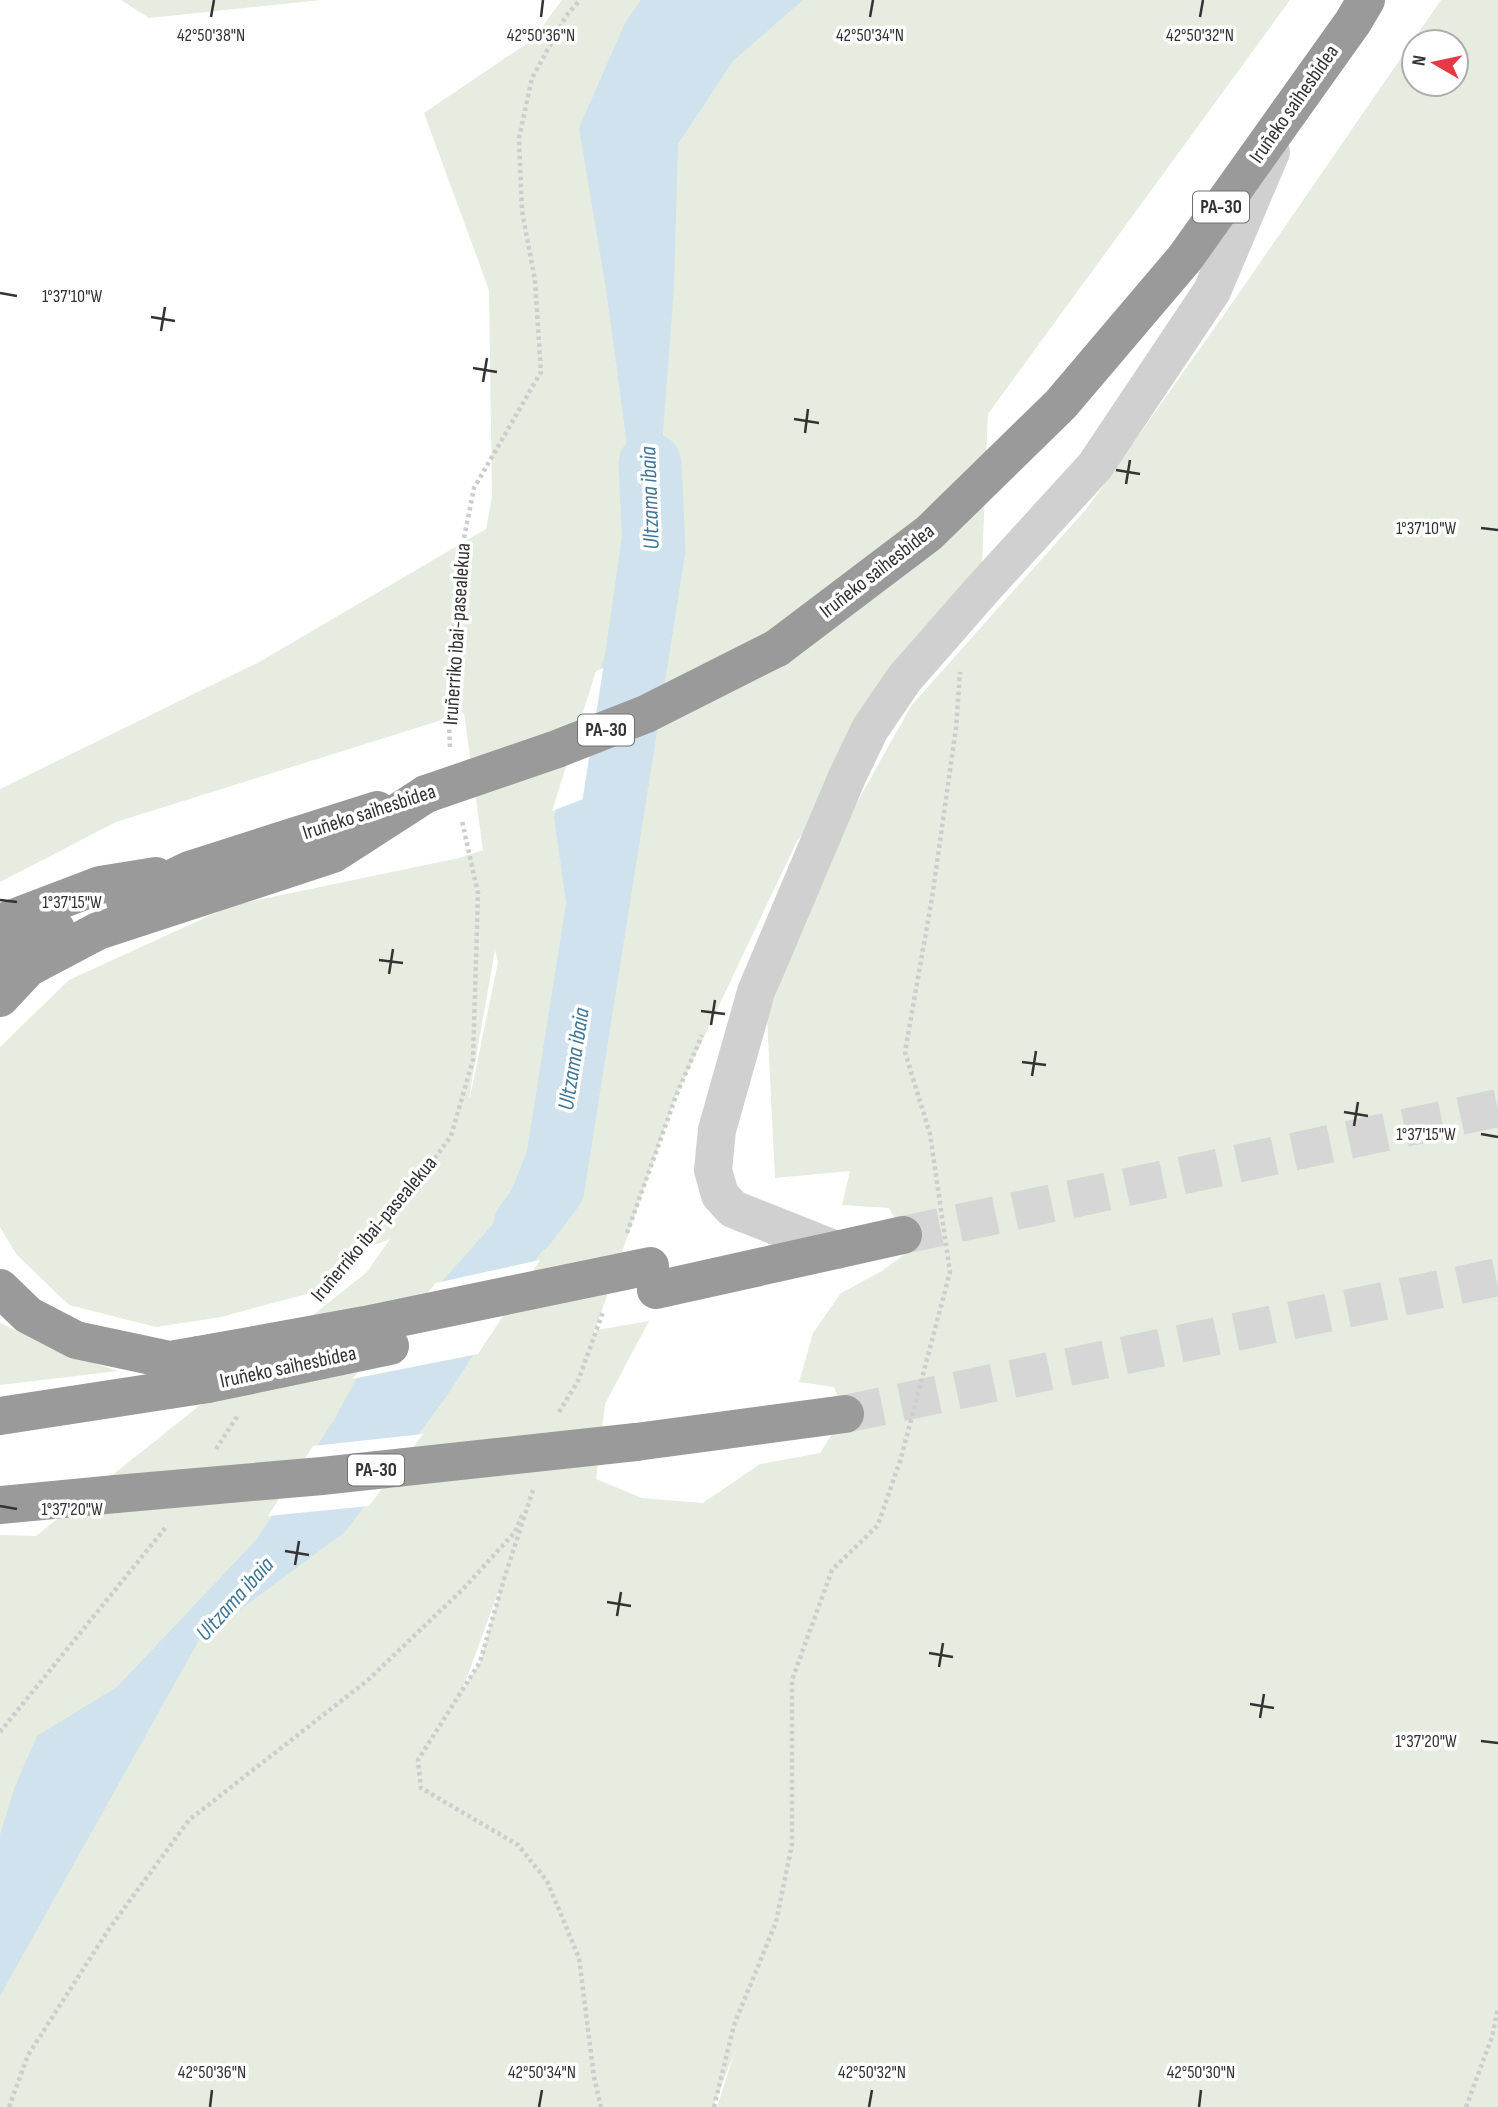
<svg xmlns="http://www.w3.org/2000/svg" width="1498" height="2107" font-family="'Sofia Sans Condensed',sans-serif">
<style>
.green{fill:#e6ecdf;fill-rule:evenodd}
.water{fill:#cfe2ee}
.pier{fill:#fff}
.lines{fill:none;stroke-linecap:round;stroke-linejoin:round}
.river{stroke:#cfe2ee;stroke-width:63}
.highway-tunnel{stroke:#d6d6d6;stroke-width:38;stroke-dasharray:38 19;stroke-linecap:butt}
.path{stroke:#cdcdcd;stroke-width:4.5;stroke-dasharray:3.5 3.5;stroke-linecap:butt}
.minor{stroke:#d0d0d0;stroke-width:38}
.highway{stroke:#9a9a9a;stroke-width:38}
.highway-bridge{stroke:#9a9a9a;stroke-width:38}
.ticks{fill:none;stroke:#333;stroke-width:2.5}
.labels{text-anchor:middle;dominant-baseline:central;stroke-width:7;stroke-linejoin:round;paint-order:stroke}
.shield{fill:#fff;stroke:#707070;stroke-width:2}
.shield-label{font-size:19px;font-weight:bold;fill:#333}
.street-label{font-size:21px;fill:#333;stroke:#fff}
.water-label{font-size:23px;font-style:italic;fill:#3f7597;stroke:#fff}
.ticks-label{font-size:18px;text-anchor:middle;fill:#333;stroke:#fff;stroke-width:7;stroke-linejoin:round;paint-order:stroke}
</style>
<rect width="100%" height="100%" fill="#fff"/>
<g class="green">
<polygon points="121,0 322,0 149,18"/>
<path d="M562,0H1290L988,414L981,591L847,777L797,841L676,1096L593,1336L597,1330L649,1321L605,1404L596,1479L642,1498L703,1503L760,1464L820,1453L845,1414L834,1387L799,1382L813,1333L841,1293L882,1271L905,1254L903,1235L889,1208L842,1205L850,1171L775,1178L767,1017L840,833L911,706L1088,507L1235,299L1441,0H1498V2107H717L734,2054L713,2107H0V1535L36,1536L367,1272L390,1239L351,1254L310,1293L221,1317L156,1327L69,1305L17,1255L0,1227V1047L69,980L233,905L459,858L483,850L464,713L116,822L0,882V789L261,661L486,529L492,497L489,290L424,113L532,40ZM1414,42H1456V84H1414ZM495,950L498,962L470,1097H469ZM500,1590L480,1662L463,1688L499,1590Z"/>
<polygon points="0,1323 69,1355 118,1371 0,1385"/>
</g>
<polygon class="water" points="641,0 803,0 733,61 678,144 674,288 654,549 557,1162 564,1217 444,1400 345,1532 199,1640 0,1996 0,1835 14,1789 37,1736 117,1687 257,1539 334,1420 357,1377 502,1214 530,1144 567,909 554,817 605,655 631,474 606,289 579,128 625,23"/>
<g class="pier">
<polygon points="641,652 620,785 552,811 596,671"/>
<polygon points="540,1260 478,1354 352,1379 436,1283"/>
<polygon points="423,1434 369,1506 268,1516 313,1446"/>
</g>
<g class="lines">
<polyline class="river" points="525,1225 553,1188 654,549 650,464"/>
<g class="highway-tunnel">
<polyline points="903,1235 1498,1108"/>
<polyline points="845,1414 1498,1277"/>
</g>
<g class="path">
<polyline points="450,747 448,702 456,612 464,538 474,488 541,372 535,280 522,211 519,138 532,78 566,16 580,0"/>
<polyline points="627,1233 676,1096 702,1035"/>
<polyline points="316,1296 409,1194 451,1136 473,1060 478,893 462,821"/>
<polyline points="559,1412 578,1381 603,1312"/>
<polyline points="216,1449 238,1415"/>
<polyline points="533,1490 504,1579 480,1662 418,1760 421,1788 518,1845 547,1881 579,1958 594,2077 601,2107"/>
<polyline points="0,1732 166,1527"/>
<polyline points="9,2107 28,2055 109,1929 189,1820 368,1680 464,1588 515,1532 522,1515"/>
<polyline points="714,2107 734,2025 776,1922 792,1844 792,1680 832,1570 878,1525 901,1458 950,1272 930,1134 905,1052 932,898 956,728 960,672"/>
<polyline points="1466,2107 1492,2037 1498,2008"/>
</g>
<polyline class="minor" points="836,1250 733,1209 720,1195 713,1170 717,1130 756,992 847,777 870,729 904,679 981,591 1095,466 1212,291 1271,152"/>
<g class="highway">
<polyline points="777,648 929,533 1061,404 1185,258 1353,22 1366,0"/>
<polyline points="125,901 189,870 377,810"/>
<polyline points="0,923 100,885 156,876"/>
<polyline points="0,954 27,940 56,929"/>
<polyline points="0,998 28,968 98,931 333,854 426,794"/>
<polyline points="0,1288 28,1315 76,1340 170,1360 199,1355"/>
<polyline points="656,1290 903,1235"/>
<polyline points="0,1416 208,1384"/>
<polyline points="636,1442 845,1414"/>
<polyline points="0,1505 116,1494"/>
</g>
<g class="highway-bridge">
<polyline points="426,794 557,749 646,714 777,648"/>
<polyline points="199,1355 365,1325 650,1266"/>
<polyline points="208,1384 390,1346"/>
<polyline points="116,1494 322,1476 636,1442"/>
</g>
</g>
<path class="ticks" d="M211,17L214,0M541,17L543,0M870,17L873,0M1200,17L1203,0M0,293L17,296M151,317L175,321M161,331L165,307M473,368L497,372M483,382L487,358M794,419L819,423M805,433L808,409M1116,470L1140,474M1126,484L1130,460M1481,528L1498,530M0,900L17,902M379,960L403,963M389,974L393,949M701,1011L725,1014M711,1025L715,1000M1022,1062L1046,1065M1032,1076L1036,1051M1344,1112L1368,1116M1354,1126L1358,1102M1481,1134L1498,1137M0,1506L17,1509M285,1551L309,1555M295,1565L299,1541M607,1602L631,1606M617,1616L621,1592M929,1653L953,1657M939,1667L943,1643M1250,1704L1274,1708M1260,1718L1264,1694M1481,1741L1498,1743M210,2107L212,2090M539,2107L542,2090M869,2107L872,2090M1199,2107L1201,2090"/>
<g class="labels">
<g class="shield">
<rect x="1193" y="191.5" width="56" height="31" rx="5"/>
<rect x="578" y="714.5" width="56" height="31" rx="5"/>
<rect x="348" y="1454.5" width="56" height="31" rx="5"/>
</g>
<g class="shield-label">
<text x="1221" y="207">PA-30</text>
<text x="606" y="730">PA-30</text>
<text x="376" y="1470">PA-30</text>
</g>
<g class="street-label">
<text transform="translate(1294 104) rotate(-55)">Iruñeko saihesbidea</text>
<text transform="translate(877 571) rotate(-38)">Iruñeko saihesbidea</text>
<text transform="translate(457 634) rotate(-86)">Iruñerriko ibai-pasealekua</text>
<text transform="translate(369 812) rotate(-18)">Iruñeko saihesbidea</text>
<text transform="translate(374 1229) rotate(-50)">Iruñerriko ibai-pasealekua</text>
<text transform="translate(288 1367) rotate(-12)">Iruñeko saihesbidea</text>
</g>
<g class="water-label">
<text transform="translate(650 498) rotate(-92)">Ultzama ibaia</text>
<text transform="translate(574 1059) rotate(-81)">Ultzama ibaia</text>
<text transform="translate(235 1599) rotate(-48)">Ultzama ibaia</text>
</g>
</g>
<g class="ticks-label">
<text x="211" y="41">42°50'38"N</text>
<text x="541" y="41">42°50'36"N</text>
<text x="870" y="41">42°50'34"N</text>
<text x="1200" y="41">42°50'32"N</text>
<text x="72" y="302">1°37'10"W</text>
<text x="1426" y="534">1°37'10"W</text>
<text x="72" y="908">1°37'15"W</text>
<text x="1426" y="1140">1°37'15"W</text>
<text x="72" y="1515">1°37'20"W</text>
<text x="1426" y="1747">1°37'20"W</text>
<text x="212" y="2078">42°50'36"N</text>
<text x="542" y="2078">42°50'34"N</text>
<text x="872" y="2078">42°50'32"N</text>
<text x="1201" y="2078">42°50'30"N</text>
</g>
<g transform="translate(1435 63) rotate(279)"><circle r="33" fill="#ffffff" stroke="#adadad" stroke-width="2"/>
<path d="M0-5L12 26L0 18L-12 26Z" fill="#e63946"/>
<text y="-10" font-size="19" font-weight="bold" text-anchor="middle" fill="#333333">N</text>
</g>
</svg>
